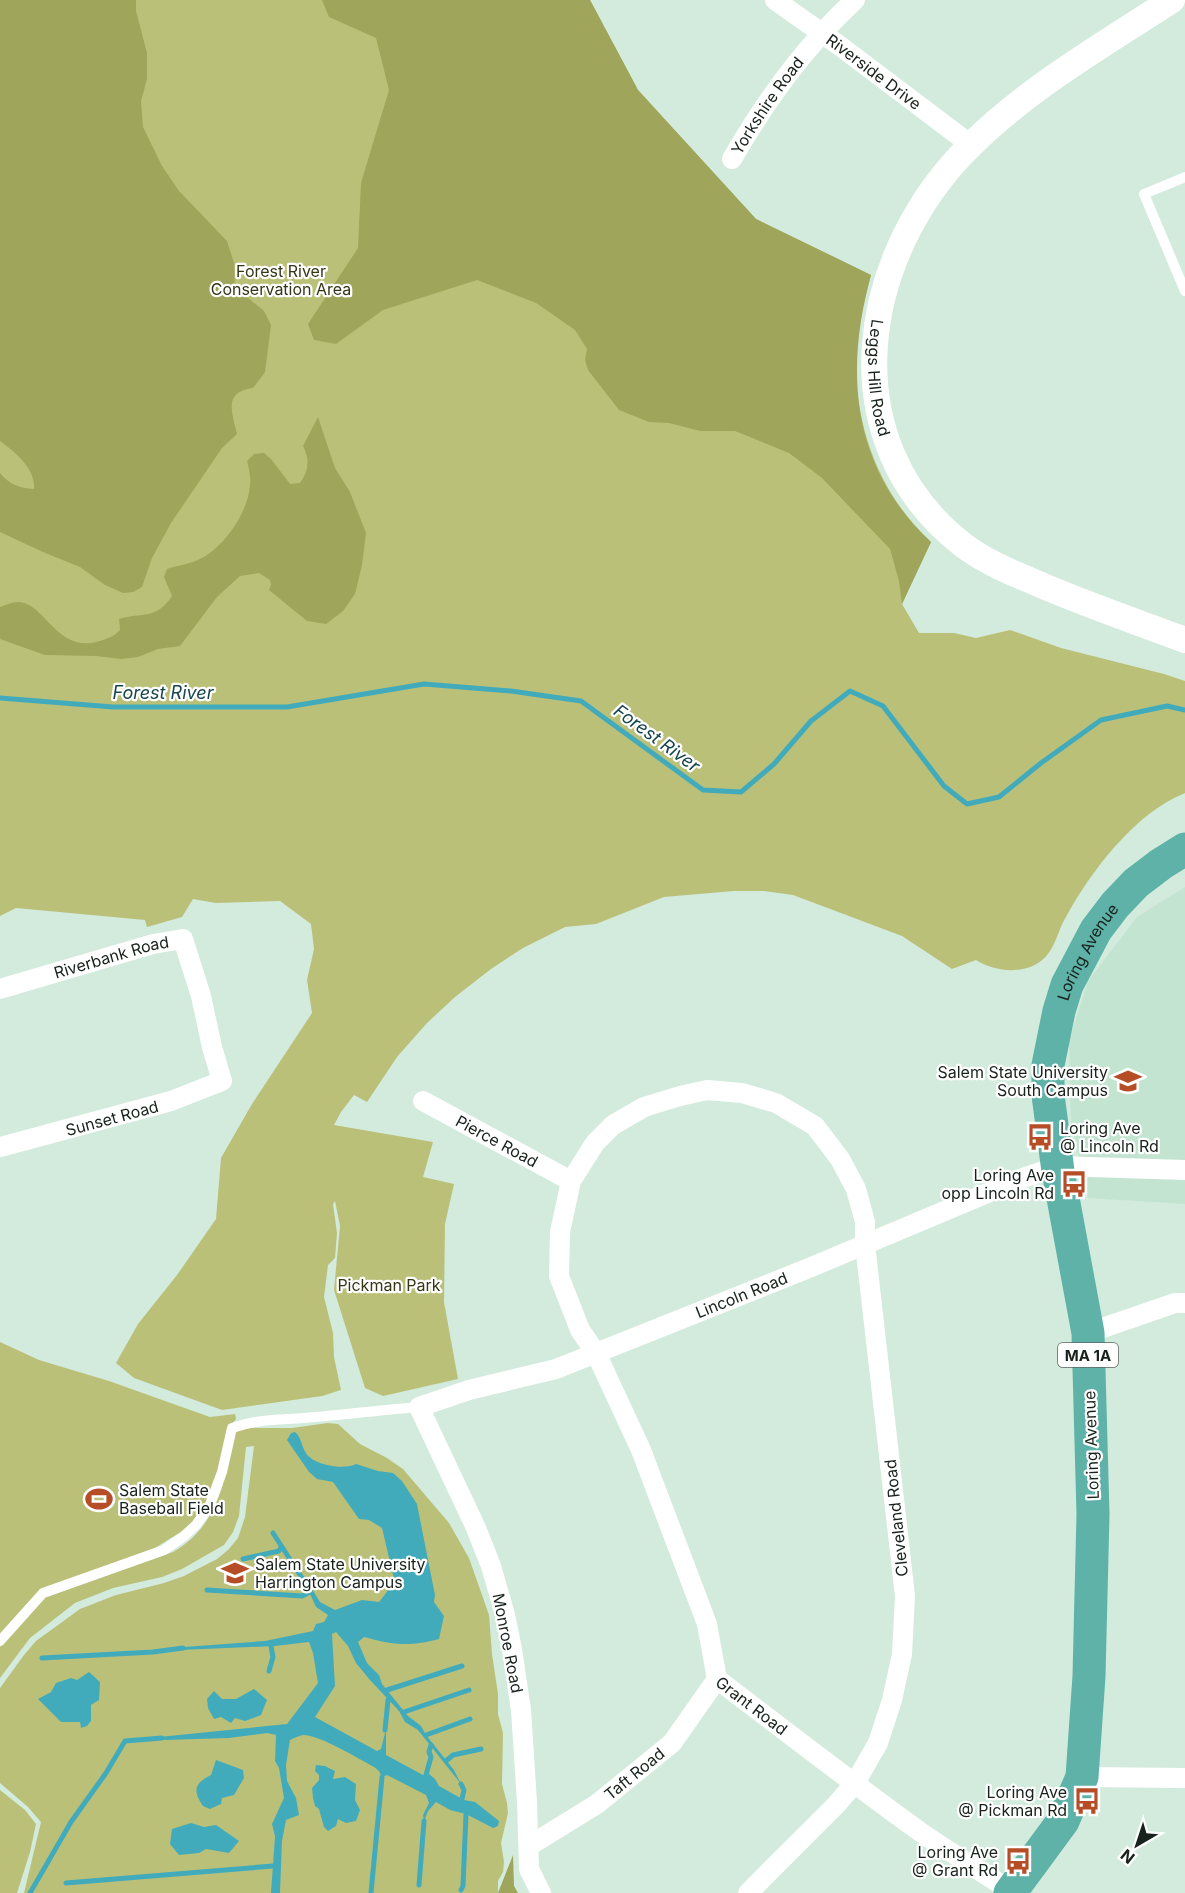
<svg xmlns="http://www.w3.org/2000/svg" width="1185" height="1893" font-family="Inter,sans-serif">
<style>
.built{fill:#c3e4d1}
.green{fill:#bbc079}
.forest{fill:#9fa55b}
.water{fill:#42abbb}
.lines{fill:none;stroke-linecap:round;stroke-linejoin:round}
.stream{stroke:#42abbb;stroke-width:5}
.service{stroke:#fff;stroke-width:10}
.minor{stroke:#fff;stroke-width:20}
.tertiary{stroke:#fff;stroke-width:26}
.trunk{stroke:#5eb2a8;stroke-width:33}
.labels{text-anchor:middle;dominant-baseline:central;stroke-width:4.5;stroke-linejoin:round;paint-order:stroke}
.shield{fill:#fff;stroke:#5d6460;stroke-width:1.5}
.shield-label{font-size:15px;font-weight:bold;fill:#18221c}
.street-label{font-size:16px;fill:#18221c;stroke:#fff}
.park-label{font-size:16px;fill:#343616;stroke:#fff}
.poi-label{font-size:16px;fill:#18221c;stroke:#fff;text-anchor:end}
.water-label{font-size:18px;font-style:italic;fill:#18464d;stroke:#fff}
</style>
<rect width="100%" height="100%" fill="#d2ebdd"/>
<polygon class="built" points="1185,887 1185,1204 1088,1198 1071,1122 1069,1041 1088,981 1137,917"/>
<g class="green">
<path d="M0,0H590L638,90L756,219L871,275C864,303 856,332 856,361C855,428 881,496 931,542L902,604L919,633H954L976,638L1010,630L1061,648L1164,674L1185,681V793C1135,813 1091,871 1066,917C1059,928 1056,944 1048,954C1031,976 997,973 976,960L952,969L902,936L793,895L764,891H734L664,897L596,924L565,927L523,948L491,969L455,997L427,1023L397,1057L367,1102L354,1095L341,1112L334,1125L433,1142L423,1177L454,1184L445,1224L444,1302L458,1379L383,1396L365,1388L334,1290L340,1226L335,1201L333,1204L337,1233L335,1258L328,1265L324,1297L333,1333L334,1357L341,1390L322,1396L222,1410L134,1378L116,1363L138,1324L177,1275L216,1219L221,1158L252,1104L312,1013L307,980L314,949L311,924L280,901L216,903L193,899L182,917L147,927L145,920L16,908L0,916Z"/>
<polygon points="0,1342 39,1360 109,1381 210,1417 235,1414 236,1419 229,1428 220,1471 202,1513 190,1526 155,1548 43,1590 0,1636"/>
<path d="M328,1423L338,1424L360,1444L387,1458L403,1469L449,1523L469,1558L489,1615L492,1654L498,1694V1714L503,1733L502,1784L507,1803L508,1813L501,1843L504,1862L503,1872L498,1881V1893H24L41,1822L28,1807L0,1783V1688L24,1655L36,1641L80,1609L116,1595L164,1583L184,1576L217,1559L228,1550L238,1538L245,1517L254,1446L246,1447L239,1516L233,1532L224,1545L182,1569L162,1577L113,1588L75,1603L30,1638L0,1678V1647L44,1598L173,1552C219,1526 225,1479 235,1432L243,1428H292Z"/>
<polygon points="0,1790 25,1810 36,1824 30,1852 17,1893 0,1893"/>
</g>
<g class="forest">
<path d="M0,0H136V11L147,53V79L141,101L143,127L162,166L179,191L227,241L234,263L235,287L264,311L271,325L265,372L253,388C223,392 232,412 237,434L222,448L171,523L152,558L142,587L133,592L123,593L105,585L80,567L43,552L0,532V473C9,484 19,488 34,489C36,469 15,452 0,441Z"/>
<path d="M322,0H590L638,90L756,219L871,275C844,373 852,469 931,542L902,604L899,581L890,549L822,478L789,453L735,431H700L669,423L649,422L619,410L588,370L585,360L587,349L575,330L536,303L477,280L383,310L336,344L314,340L308,324L358,248L361,183L389,90L376,38L329,17Z"/>
<path d="M318,417L335,468L350,492L366,533L362,565L355,594L343,611L326,624L307,621L269,590L271,585L270,580L259,573L240,576L217,597L180,646L158,649L138,657L121,659L96,656L45,655L0,639V607C5,605 13,602 18,602C45,602 57,655 100,641C108,638 114,637 120,630L119,619C143,612 156,620 172,596L164,577L167,569C179,565 196,563 207,555C228,541 248,511 250,485C251,477 249,469 247,461L254,454L264,453L271,459L290,484L300,483C309,471 310,459 303,446Z"/>
<polygon points="513,1855 514,1886 518,1893 498,1893"/>
</g>
<g class="water">
<path d="M295,1432C302,1438 301,1446 306,1453C314,1466 345,1470 356,1464L378,1471L393,1473L402,1481L417,1504L435,1595L434,1602L444,1616L439,1639C409,1647 393,1645 364,1637L358,1642L367,1663L379,1675L382,1684L408,1716L421,1726L426,1735L454,1770L461,1784L418,1730L405,1722L399,1711L370,1680L356,1663L348,1646L336,1632L332,1634L335,1686L315,1717L377,1751L381,1749L386,1729V1755L423,1775L429,1774L435,1779L439,1786L464,1800L475,1802L499,1821L498,1826L493,1828L466,1814L450,1810L436,1802L428,1811L424,1821L423,1815L429,1803L426,1795L387,1775L382,1777L379,1771L374,1767C359,1759 320,1735 303,1735C298,1736 294,1738 290,1740L286,1765L287,1781L296,1798L299,1815L286,1820L282,1841L280,1893H271L275,1836L272,1824L284,1798L279,1768L275,1761L276,1735L267,1733L229,1738L165,1740L159,1737L287,1724L318,1683L313,1653L309,1642L275,1646L180,1650L184,1647L265,1641L313,1631L316,1624L324,1622L328,1615L316,1607L310,1594L307,1592L301,1580L304,1576L320,1602L335,1610L362,1600L379,1602L386,1593L394,1579L382,1528L369,1520L359,1519L333,1482L317,1479L309,1472L287,1440L291,1433Z"/>
<polygon points="89,1672 100,1682 99,1700 91,1705 91,1721 87,1726 81,1728 80,1722 61,1722 38,1699 51,1692 56,1683 71,1678 77,1680"/>
<polygon points="254,1689 267,1700 261,1715 245,1721 235,1718 231,1723 221,1717 214,1719 208,1708 207,1699 214,1691 222,1699 236,1699"/>
<path d="M216,1760L243,1770L244,1778L234,1795L222,1798L221,1804L210,1809L203,1806C192,1790 195,1783 211,1775Z"/>
<polygon points="316,1765 325,1766 335,1771 333,1779 345,1777 356,1784 355,1800 360,1810 356,1821 346,1823 338,1819 336,1826 328,1831 324,1827 319,1809 315,1806 313,1798 312,1788 319,1780 319,1775 315,1771"/>
<polygon points="191,1823 204,1827 216,1825 239,1841 229,1853 206,1849 199,1853 179,1855 170,1844 172,1829"/>
</g>
<g class="lines">
<g class="stream">
<polyline points="0,698 113,707 287,707 424,684 511,691 581,701 703,790 741,792 774,764 811,721 850,691 883,706 944,786 967,804 999,797 1041,763 1101,720 1167,706 1185,710"/>
<polyline points="273,1533 302,1578"/>
<polyline points="243,1559 279,1551 281,1547"/>
<polyline points="207,1590 302,1596 308,1593"/>
<polyline points="42,1658 153,1652 183,1648"/>
<polyline points="269,1671 273,1657 271,1646"/>
<polyline points="387,1690 462,1666"/>
<polyline points="404,1712 469,1690"/>
<polyline points="385,1730 388,1700"/>
<polyline points="426,1735 470,1719"/>
<polyline points="446,1761 453,1755 481,1749"/>
<polyline points="426,1775 431,1757 429,1752 431,1745"/>
<polyline points="461,1784 464,1790 462,1799"/>
<polyline points="66,1883 273,1866"/>
<polyline points="419,1885 424,1821"/>
<polyline points="461,1890 463,1886 466,1814"/>
<polyline points="30,1893 71,1822 106,1773 125,1741 162,1738"/>
<polyline points="371,1893 382,1777"/>
</g>
<g class="service">
<polyline points="1185,177 1144,194 1185,291"/>
<path d="M0,1641L43,1593L164,1550L183,1537L196,1525L209,1507L222,1472L232,1428C258,1419 278,1420 304,1418C343,1415 381,1410 419,1407"/>
</g>
<g class="minor">
<path id="s1" d="M775,0L840,46L971,145"/>
<path id="s2" d="M732,159C766,100 805,46 855,0"/>
<path id="s3" d="M0,989L153,944L183,939L201,996L212,1047L222,1081L171,1101L0,1147"/>
<path id="s4" d="M423,1101L571,1181"/>
<polyline points="1088,1333 1175,1303 1185,1303"/>
<polyline points="1082,1777 1185,1778"/>
<path id="s5" d="M529,1846L597,1804L672,1743L717,1679"/>
<path id="s6" d="M541,1893L529,1869L527,1802L521,1710L512,1649L505,1615L491,1566L476,1528L419,1407L469,1390L556,1369L809,1268L1023,1178L1058,1166L1185,1170"/>
<path id="s7" d="M748,1893L836,1805L855,1783L878,1743L892,1700L902,1654L905,1596L865,1244V1222L856,1189L840,1159L815,1126L776,1103L742,1093L707,1090L680,1096L644,1107L613,1125L595,1143L571,1181L560,1232L559,1276L580,1330L596,1353L641,1450L707,1624L717,1679C784,1730 851,1782 919,1831C949,1852 981,1871 1011,1891"/>
</g>
<path class="tertiary" id="s8" d="M1172,0C1104,44 1030,87 972,144C860,252 828,440 963,545C984,561 1010,572 1034,582C1084,604 1135,621 1185,640"/>
<path class="trunk" id="s9" d="M1010,1893L1063,1821L1082,1777L1089,1676L1093,1514L1088,1333L1058,1171L1048,1095V1065L1059,1011L1067,985L1096,930L1115,905L1136,883L1161,864L1185,849"/>
</g>
<defs>
<symbol id="university-bare" viewBox="-9 -9 18 18"><path d="M0-5L7-2L0 1L-7-2ZM-4 1L0 2.5L4 1V4Q0 6-4 4Z" fill="#b54d27" stroke="#fff" stroke-width="2.5" paint-order="stroke"/></symbol>
<symbol id="bus-bare" viewBox="-9 -9 18 18"><path d="M-5-6H5V4H4V6H2V4H-2V6H-4V4H-5ZM-3.5-4V0h7V-4ZM-3.5 1.2v1.5H-2V1.2ZM2 1.2v1.5H3.5V1.2Z" fill="#b54d27" stroke="#fff" stroke-width="2.5" paint-order="stroke"/></symbol>
<symbol id="stadium-bare" viewBox="-9 -9 18 18"><path d="M0-5a6.5 5 0 1 0 0 10a6.5 5 0 1 0 0-10ZM-3.5-1.8h7v3.6h-7Z" fill="#b54d27" stroke="#fff" stroke-width="2.5" paint-order="stroke"/></symbol>
</defs>
<g fill-rule="evenodd">
<use href="#university-bare" x="1109" y="1062" width="38" height="38"/>
<use href="#bus-bare" x="1021" y="1118" width="38" height="38"/>
<use href="#bus-bare" x="1055" y="1165" width="38" height="38"/>
<use href="#stadium-bare" x="80" y="1480" width="38" height="38"/>
<use href="#university-bare" x="216" y="1554" width="38" height="38"/>
<use href="#bus-bare" x="1068" y="1782" width="38" height="38"/>
<use href="#bus-bare" x="999" y="1842" width="38" height="38"/>
</g>
<g class="labels">
<rect class="shield" x="1058" y="1343" width="60" height="24" rx="4.5"/>
<g class="shield-label">
<text x="1088" y="1355">MA 1A</text>
</g>
<g class="street-label">
<text stroke="none"><textPath href="#s1" startOffset="122">Riverside Drive</textPath></text>
<text stroke="none"><textPath href="#s2" startOffset="64">Yorkshire Road</textPath></text>
<text stroke="none"><textPath href="#s8" startOffset="508">Leggs Hill Road</textPath></text>
<text stroke="none"><textPath href="#s9" startOffset="974">Loring Avenue</textPath></text>
<text stroke="none"><textPath href="#s3" startOffset="116">Riverbank Road</textPath></text>
<text transform="translate(112 1118) rotate(-15)">Sunset Road</text>
<text stroke="none"><textPath href="#s4" startOffset="84">Pierce Road</textPath></text>
<text stroke="none"><textPath href="#s6" startOffset="850">Lincoln Road</textPath></text>
<text transform="translate(1091 1445) rotate(-92)">Loring Avenue</text>
<text transform="translate(896 1518) rotate(-96)">Cleveland Road</text>
<text transform="translate(508 1643) rotate(79)">Monroe Road</text>
<text stroke="none"><textPath href="#s7" startOffset="1698">Grant Road</textPath></text>
<text stroke="none"><textPath href="#s5" startOffset="128">Taft Road</textPath></text>
</g>
<g class="park-label">
<text x="281" y="271">Forest River<tspan x="281" dy="18">Conservation Area</tspan></text>
<text x="389" y="1285">Pickman Park</text>
</g>
<g class="poi-label">
<text x="1108" y="1072">Salem State University<tspan x="1108" dy="18">South Campus</tspan></text>
<text x="1060" y="1128" text-anchor="start">Loring Ave<tspan x="1060" dy="18">@ Lincoln Rd</tspan></text>
<text x="1054" y="1175">Loring Ave<tspan x="1054" dy="18">opp Lincoln Rd</tspan></text>
<text x="119" y="1490" text-anchor="start">Salem State<tspan x="119" dy="18">Baseball Field</tspan></text>
<text x="255" y="1564" text-anchor="start">Salem State University<tspan x="255" dy="18">Harrington Campus</tspan></text>
<text x="1067" y="1792">Loring Ave<tspan x="1067" dy="18">@ Pickman Rd</tspan></text>
<text x="998" y="1852">Loring Ave<tspan x="998" dy="18">@ Grant Rd</tspan></text>
</g>
<g class="water-label">
<text x="163" y="692">Forest River</text>
<text transform="translate(657 738) rotate(36)">Forest River</text>
</g>
</g>
<g transform="translate(1137 1845) rotate(219)" stroke="#ffffff" stroke-width="4.5" paint-order="stroke">
<path d="M0-4.5L10 22L0 15L-10 22Z" fill="#18221c"/>
<text y="-9" font-size="16" font-weight="bold" text-anchor="middle" fill="#18221c">N</text>
</g>
</svg>
